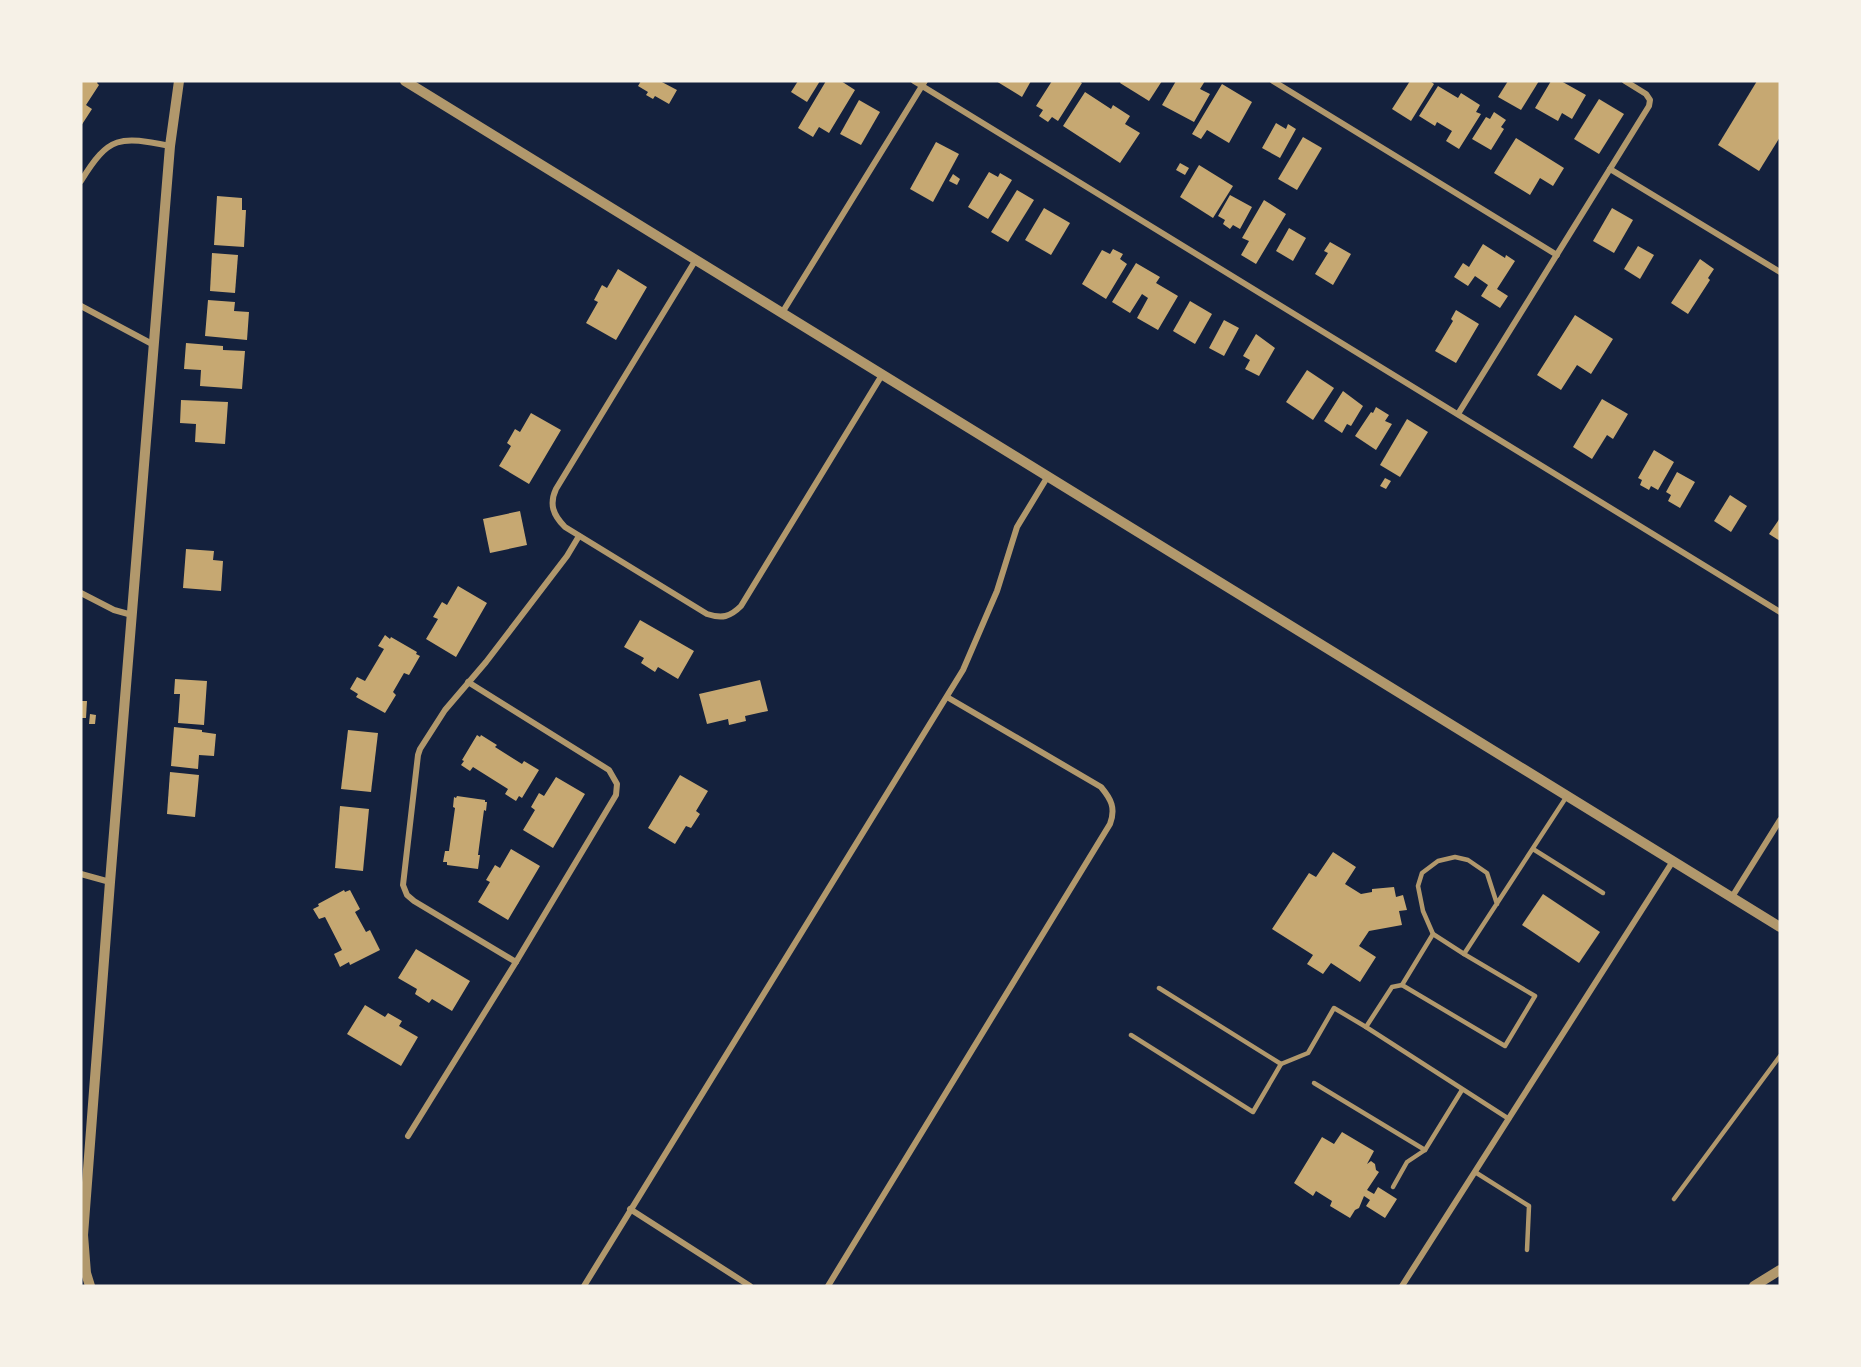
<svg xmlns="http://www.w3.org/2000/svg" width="1861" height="1367" font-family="Quicksand,sans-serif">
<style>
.building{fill:#c6a872}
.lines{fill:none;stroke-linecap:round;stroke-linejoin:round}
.service{stroke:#b1986c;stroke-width:4.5}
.minor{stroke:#b1986c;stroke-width:6}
.tertiary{stroke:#b1986c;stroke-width:10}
</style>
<rect width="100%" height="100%" fill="#14213d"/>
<g class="building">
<polygon points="81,81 98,81 97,83 99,85 86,105 92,109 81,126"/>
<polygon points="641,81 660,81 677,90 669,104 655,96 653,99 646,95 648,92 638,86"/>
<polygon points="798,81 820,81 807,102 791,92"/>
<polygon points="826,81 841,81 855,90 829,133 819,127 813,137 798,128"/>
<polygon points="996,81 1031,81 1022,97"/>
<polygon points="1052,81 1079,81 1082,83 1058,121 1052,117 1048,122 1039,116 1043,110 1036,106"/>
<polygon points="1121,81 1162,81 1149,101 1120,83"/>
<polygon points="1176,81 1205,81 1200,89 1210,94 1194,122 1162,105"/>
<polygon points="1410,81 1430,81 1434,84 1411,121 1392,109"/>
<polygon points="1508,81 1539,81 1521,110 1498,97"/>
<polygon points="1551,81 1561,81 1586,95 1572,119 1562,113 1558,121 1535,108"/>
<polygon points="1757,81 1780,81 1780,137 1759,171 1718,145"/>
<polygon points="1222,84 1252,102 1229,143 1207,130 1201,139 1192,134"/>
<polygon points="1438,86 1458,98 1461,93 1480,105 1476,112 1481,114 1459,149 1446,141 1452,131 1437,122 1435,126 1419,116"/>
<polygon points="1085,92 1111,109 1113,105 1130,116 1125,124 1140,133 1120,163 1063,126"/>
<polygon points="1599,99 1624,114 1599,154 1574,139"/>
<polygon points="859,100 880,112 861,145 840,134"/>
<polygon points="1494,112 1506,120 1501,127 1504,129 1491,150 1472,139 1486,117 1490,119"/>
<polygon points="1276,123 1286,129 1288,124 1296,129 1280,158 1262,148"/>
<polygon points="1303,137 1322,148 1297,190 1278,179"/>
<polygon points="1516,138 1564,168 1553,186 1540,178 1530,195 1494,173"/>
<polygon points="936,142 959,154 933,202 910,189"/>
<polygon points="1180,163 1189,168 1185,175 1176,170"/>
<polygon points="1199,165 1233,186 1213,218 1180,197"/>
<polygon points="989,172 998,177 1000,173 1012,180 988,219 968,207"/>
<polygon points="953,174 960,179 957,185 949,181"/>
<polygon points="1017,190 1034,200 1008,242 991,232"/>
<polygon points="1230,195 1252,207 1240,229 1233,225 1230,229 1223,224 1225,220 1218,216"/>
<polygon points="217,196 242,198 242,210 246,210 244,247 214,245"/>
<polygon points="1264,200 1286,214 1256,264 1241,255 1249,241 1242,238"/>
<polygon points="1044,208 1070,223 1051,255 1025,240"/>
<polygon points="1612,208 1633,220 1614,253 1593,241"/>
<polygon points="1289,228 1306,238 1293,261 1276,251"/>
<polygon points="1330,242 1351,254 1333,285 1315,274 1328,253 1324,251"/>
<polygon points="1483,244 1505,258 1506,255 1515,261 1497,289 1508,296 1500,308 1481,296 1488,285 1475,276 1468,286 1454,277 1463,263 1469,267"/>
<polygon points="1638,246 1654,255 1640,279 1624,269"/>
<polygon points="1113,249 1123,254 1120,259 1127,264 1106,299 1082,284 1102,250 1110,254"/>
<polygon points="212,253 238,255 235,293 210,291"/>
<polygon points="1700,259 1714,269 1708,278 1710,280 1688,314 1671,303"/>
<polygon points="1136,263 1160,277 1156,283 1178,296 1158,330 1137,318 1148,298 1142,294 1130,313 1112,302"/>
<polygon points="618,269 647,287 616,340 586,323 598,302 594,300 602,285 607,288"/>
<polygon points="208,300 235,302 234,311 249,312 247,340 205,336"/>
<polygon points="1190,301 1212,314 1195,344 1173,331"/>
<polygon points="1456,310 1479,324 1456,363 1435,351 1453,321 1451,319"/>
<polygon points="1575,315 1613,339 1591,374 1577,365 1561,390 1537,375"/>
<polygon points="1224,320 1239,328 1224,356 1209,348"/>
<polygon points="1256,334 1275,348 1259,376 1245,369 1250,360 1243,356"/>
<polygon points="186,343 223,346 223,350 245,351 242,389 200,386 201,370 184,369"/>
<polygon points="1307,370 1334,388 1313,420 1286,402"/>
<polygon points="1343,391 1363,406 1351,426 1347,424 1342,433 1324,421"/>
<polygon points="1602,399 1628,414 1613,439 1607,435 1592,459 1573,447"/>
<polygon points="181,400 228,402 225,444 195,442 196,424 180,423"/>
<polygon points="1376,407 1389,415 1385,421 1392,424 1376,450 1355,436 1371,412 1373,413"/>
<polygon points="531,413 561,430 529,484 499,466 511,446 507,443 515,429 520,432"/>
<polygon points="1407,419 1428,432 1400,477 1380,465"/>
<polygon points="1654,450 1674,462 1658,490 1651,486 1649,490 1640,485 1642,480 1638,478"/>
<polygon points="1677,472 1695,482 1680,508 1668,501 1671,495 1666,492"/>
<polygon points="1385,478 1391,481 1386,489 1380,486"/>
<polygon points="1730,495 1747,506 1731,532 1714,521"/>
<polygon points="520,511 527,545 490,553 483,519"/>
<polygon points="1780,518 1780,541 1769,534"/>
<polygon points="186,549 214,551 213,560 223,561 221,591 183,588"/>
<polygon points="458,586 487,603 456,657 426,639 438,619 433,617 442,602 447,605"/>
<polygon points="640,620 694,651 678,679 658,667 655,672 641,663 644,658 624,647"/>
<polygon points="385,635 390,639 391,637 417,652 416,654 420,656 409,675 404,673 393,692 396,695 385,713 356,697 358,694 350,689 357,677 365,681 384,649 378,646"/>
<polygon points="175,679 207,681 204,725 178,723 180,694 174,694"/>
<polygon points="760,680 768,711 745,716 746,721 729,725 728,719 707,724 699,694"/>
<polygon points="81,701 87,701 86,718 81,718"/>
<polygon points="90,714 96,715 95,724 89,724"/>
<polygon points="174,727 202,730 202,732 216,734 214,756 199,755 198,769 171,766"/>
<polygon points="348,730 378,733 371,792 341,789"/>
<polygon points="477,735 480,737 481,735 497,745 495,747 522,764 524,761 539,770 522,798 519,796 516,801 505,794 508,789 473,767 470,771 461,765 464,761 462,760"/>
<polygon points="170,772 199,775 195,817 167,814"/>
<polygon points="680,775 708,791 696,811 700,814 691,828 686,826 675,844 648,828"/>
<polygon points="556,777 585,794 553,848 523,830 535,810 531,807 539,793 544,796"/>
<polygon points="457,796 485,800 485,802 487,802 486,811 484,810 478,855 480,855 478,869 447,865 447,862 443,862 445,851 449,851 455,808 453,807 454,797 456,798"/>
<polygon points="340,806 369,809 363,871 335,868"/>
<polygon points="511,849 540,866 508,920 478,902 490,882 486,880 495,865 500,868"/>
<polygon points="1333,852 1356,867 1345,884 1361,894 1372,892 1372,889 1394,887 1396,897 1403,895 1407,910 1399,911 1402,925 1369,931 1359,946 1376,957 1360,982 1331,963 1323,974 1307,964 1313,955 1272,929 1309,873 1316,877"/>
<polygon points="344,890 345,892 350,890 360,909 355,912 366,932 370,930 380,950 350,965 349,962 340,967 334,954 342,950 325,917 319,919 313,909 319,906 318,904"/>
<polygon points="1543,894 1600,932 1579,963 1522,925"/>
<polygon points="416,949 470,981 452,1011 432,999 429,1003 415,994 417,989 398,978"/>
<polygon points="365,1005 385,1017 388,1013 402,1021 399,1026 418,1037 401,1066 347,1034"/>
<polygon points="1342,1132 1374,1151 1367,1164 1371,1161 1375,1164 1376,1170 1379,1172 1367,1190 1374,1194 1378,1187 1397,1199 1385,1218 1366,1206 1370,1200 1364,1196 1359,1208 1355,1210 1350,1218 1330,1206 1332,1201 1316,1191 1313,1196 1294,1183 1322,1137 1334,1144"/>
</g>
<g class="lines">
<g class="service">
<polyline points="1533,849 1603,893"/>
<polyline points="1497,904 1487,873 1468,860 1455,857 1438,861 1422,873 1418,886 1423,911 1433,934 1464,954 1567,796"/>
<polyline points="1433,934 1402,985 1505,1046 1535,996 1464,954"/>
<polyline points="1402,985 1392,987 1366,1027 1509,1119"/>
<polyline points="1159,988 1281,1064 1308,1053 1334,1008 1366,1027"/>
<polyline points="1131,1035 1253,1112 1281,1064"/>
<polyline points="1314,1083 1425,1150 1462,1090"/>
<polyline points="1475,1172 1529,1206 1527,1250"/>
<polyline points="1393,1187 1407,1162 1425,1150"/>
<polyline points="1674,1199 1780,1056"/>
</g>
<g class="minor">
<polyline points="914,81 1780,612"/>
<polyline points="1273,81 1557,255"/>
<polyline points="1610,169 1780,272"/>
<path d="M81,181C109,135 120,136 170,146"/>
<path d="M695,261L556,489C549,504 553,515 565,527L707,614C722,619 730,617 741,606L882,375"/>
<polyline points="81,306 154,345"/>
<polyline points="782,313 925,81"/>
<polyline points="1458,414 1649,106 1650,100 1646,94 1625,81"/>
<polyline points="81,593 114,610 132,615"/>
<polyline points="81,874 110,882"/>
<polyline points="1732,897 1780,820"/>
<polyline points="516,962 414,901 407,895 403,885 418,755 420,749 445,710 486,662 567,556 579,536"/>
<polyline points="408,1136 516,962 616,795 617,784 609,770 468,682"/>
<polyline points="630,1209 750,1286"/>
<polyline points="584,1286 963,670 997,591 1017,527 1048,476"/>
<path d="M828,1286L1110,824C1116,808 1111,799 1101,787L947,697"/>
<polyline points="1402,1286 1673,861"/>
</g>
<g class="tertiary">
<path d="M405,81C862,365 1323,643 1780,927"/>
<polyline points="90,1286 86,1273 83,1235 110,882 170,146 179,81"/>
<polyline points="1754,1286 1780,1270"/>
</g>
</g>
<rect width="1861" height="1367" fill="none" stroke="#f6f1e7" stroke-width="165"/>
</svg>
